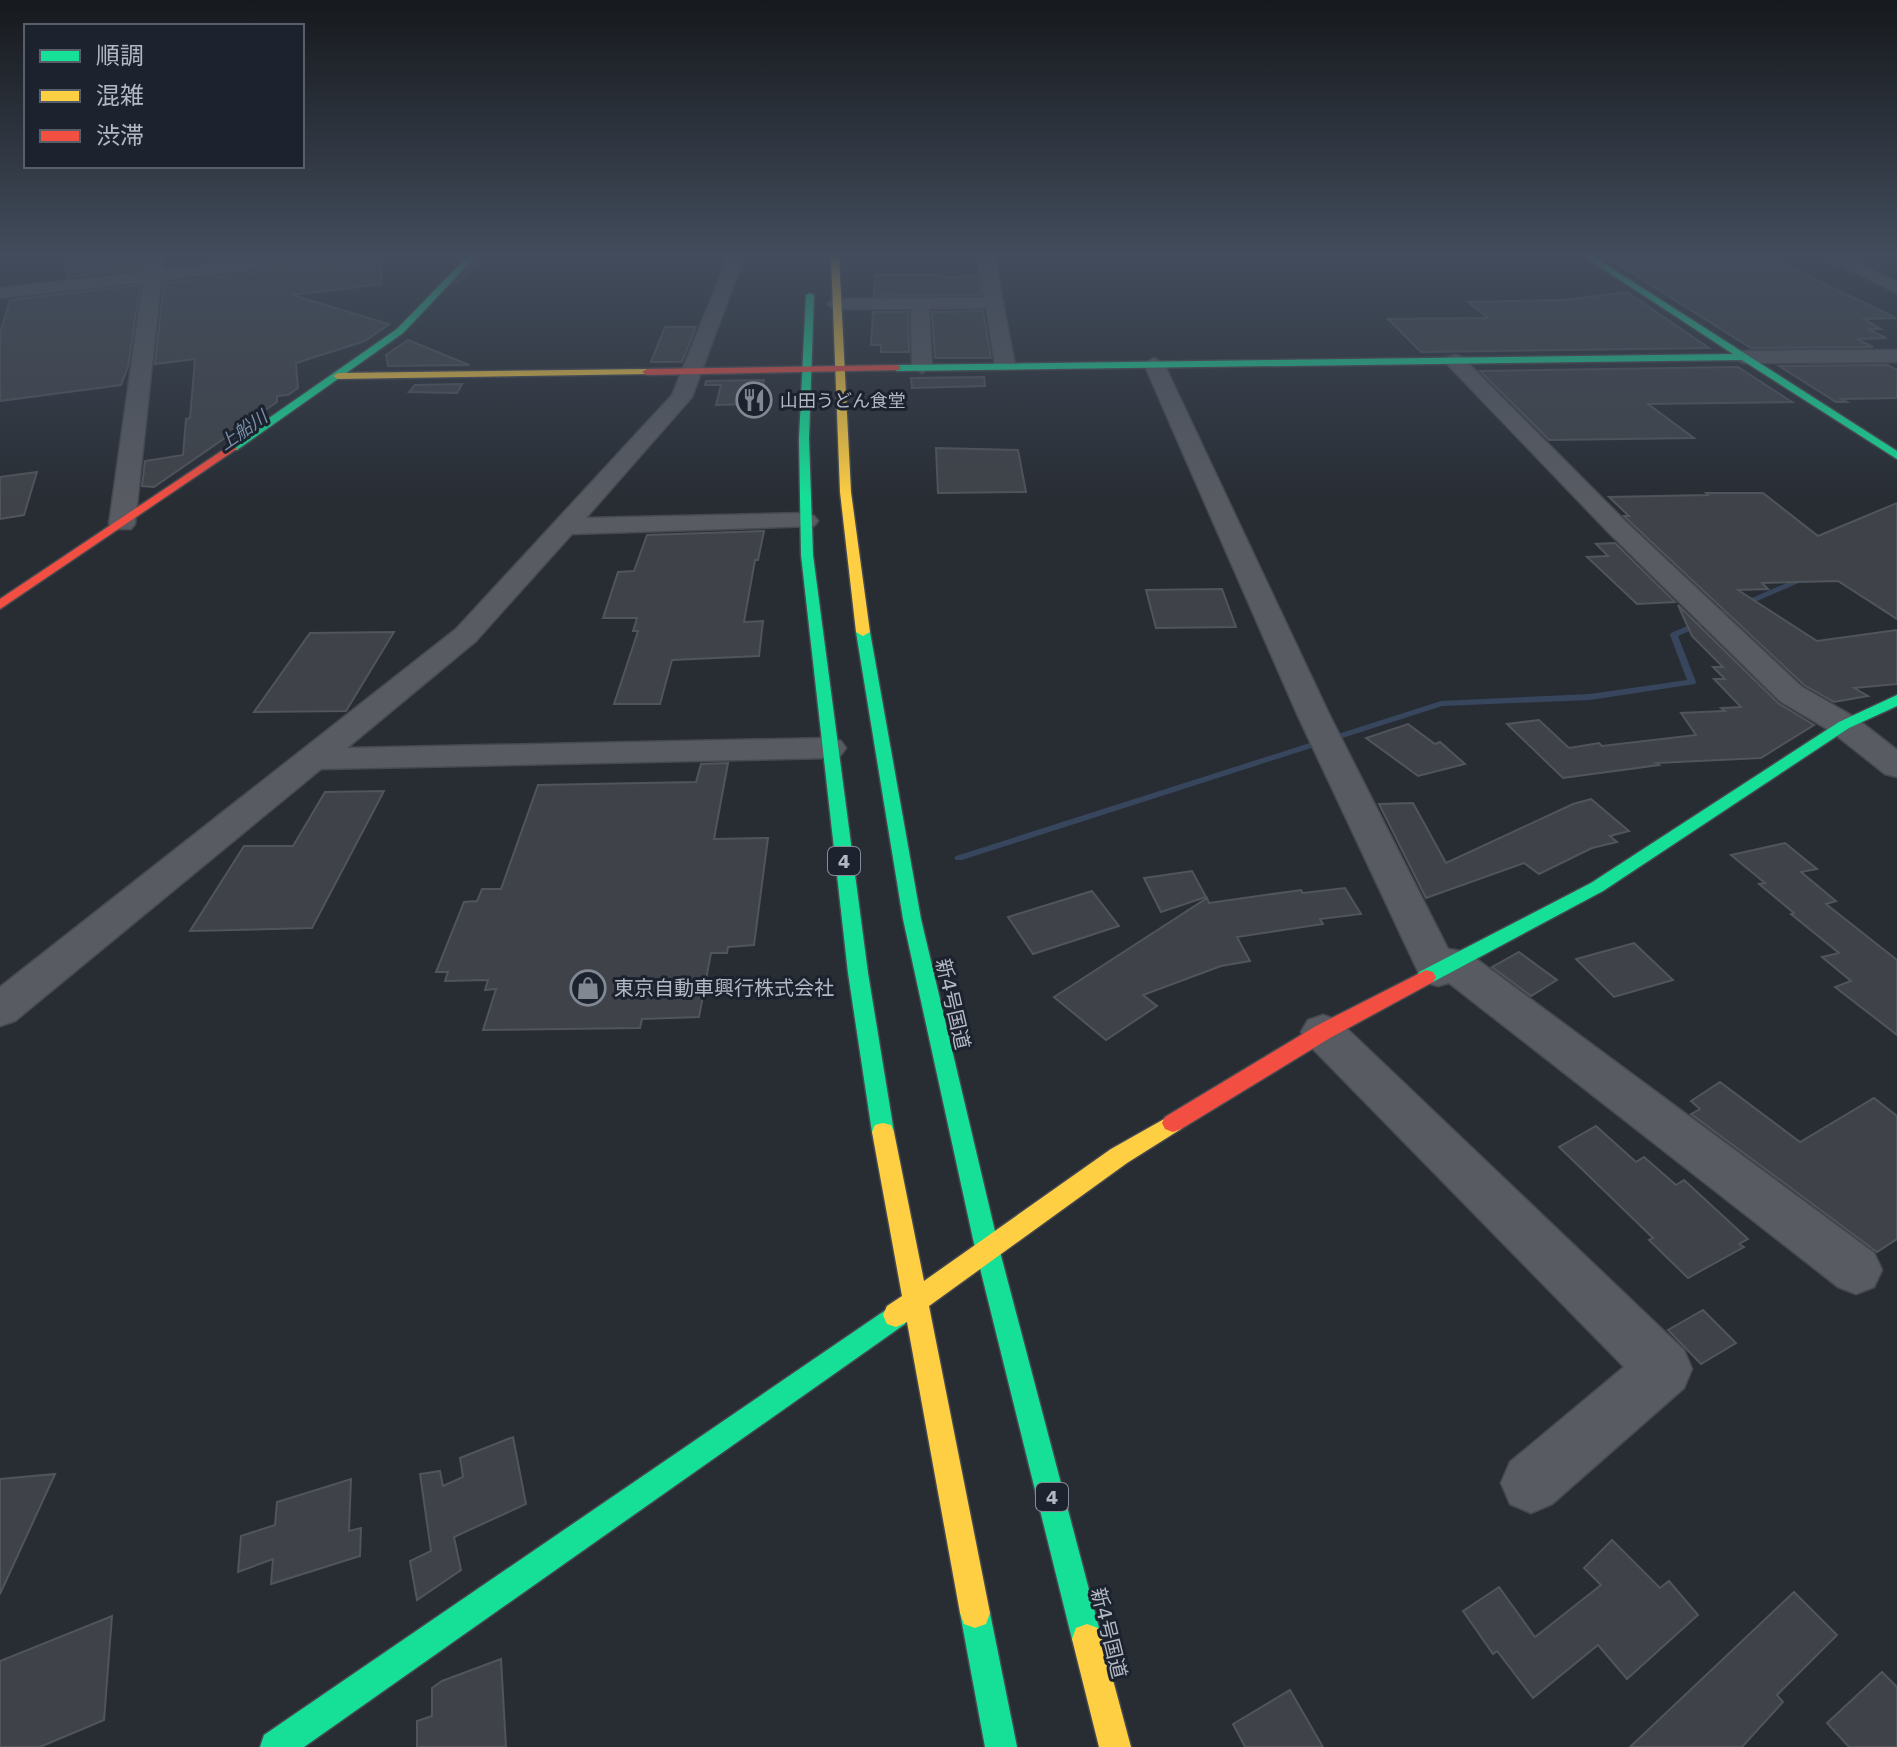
<svg xmlns="http://www.w3.org/2000/svg" width="1897" height="1747" font-family="'DejaVu Sans','Noto Sans JP',sans-serif">
<style>
.lines{fill:none;stroke-linecap:round;stroke-linejoin:round}
.stream{fill:#37465d;fill-rule:evenodd}
.building{fill:#3f4349;stroke:#50545b;stroke-width:2}
.street-casing{stroke:#46494f;stroke-width:3}
.fast-casing{stroke:#46494f;stroke-width:3}
.slow-casing{stroke:#46494f;stroke-width:3}
.jam-casing{stroke:#46494f;stroke-width:3}
.street{fill:#585b62;fill-rule:evenodd}
.fast{fill:#16e098;fill-rule:evenodd}
.slow{fill:#ffcf43;fill-rule:evenodd}
.jam{fill:#f24e42;fill-rule:evenodd}
.labels{text-anchor:middle;dominant-baseline:central;stroke-width:6;stroke-linejoin:round;paint-order:stroke}
.far-poi-label{font-size:18px;fill:#b2b9c5;stroke:#1c232e;text-anchor:start}
.far-water-label{font-size:18px;font-style:italic;fill:#7b8fab;stroke:#1c232e}
.shield{fill:#1c232e;stroke:#858c98;stroke-width:2}
.shield-label{font-size:18px;font-weight:bold;fill:#b2b9c5}
.poi-label{font-size:20px;fill:#b2b9c5;stroke:#1c232e;text-anchor:start}
.street-label{font-size:20px;fill:#b2b9c5;stroke:#1c232e}
</style>
<rect width="100%" height="100%" fill="#282d34"/>
<g class="lines">
<g class="stream">
<polygon points="480,257 484,257 459,283 455,283 455,281"/>
<polygon points="1805,575 1812,577 1678,636 1696,682 1695,684 1590,700 1442,706 962,860 956,860 954,858 956,856 1441,701 1590,694 1687,680 1670,635 1671,633"/>
</g>
</g>
<g class="building">
<polygon points="77,257 140,259 142,269 68,277 65,263 79,261"/>
<polygon points="335,257 380,257 382,284 292,295 389,324 365,341 296,363 298,388 288,395 277,396 277,402 154,487 142,486 145,461 183,455 186,419 190,418 195,359 155,364 164,283 324,265"/>
<polygon points="1768,257 1896,318 1864,319 1881,329 1868,329 1886,338 1857,339 1873,347 1751,348 1608,258"/>
<polygon points="942,274 943,277 978,276 981,295 874,296 875,275"/>
<polygon points="140,285 128,367 121,385 0,401 0,333 10,300"/>
<polygon points="1627,292 1709,348 1421,352 1388,319 1488,318 1468,302 1563,300"/>
<polygon points="983,311 991,358 935,358 932,312"/>
<polygon points="873,312 908,312 909,352 881,352 881,345 871,345"/>
<polygon points="665,327 696,327 682,362 651,362"/>
<polygon points="408,340 469,365 388,366 386,355"/>
<polygon points="1888,365 1897,370 1897,398 1842,399 1847,402 1836,402 1779,366"/>
<polygon points="1738,367 1792,402 1648,404 1694,438 1549,440 1480,371"/>
<polygon points="984,377 985,386 912,388 911,378"/>
<polygon points="764,380 757,404 716,405 721,385 705,385 706,381"/>
<polygon points="462,384 457,393 409,392 415,385"/>
<polygon points="936,448 1018,450 1026,492 938,493"/>
<polygon points="37,472 24,515 0,519 0,477"/>
<polygon points="1706,493 1763,493 1818,536 1897,503 1897,619 1838,581 1762,583 1768,589 1738,590 1817,641 1897,630 1897,684 1854,688 1868,696 1834,702 1804,685 1628,520 1624,516 1629,516 1609,497 1708,495"/>
<polygon points="764,531 758,560 755,560 744,622 763,621 759,656 672,660 660,704 614,704 638,631 633,631 637,618 603,618 618,572 634,571 647,535"/>
<polygon points="1615,543 1675,602 1637,604 1587,557 1608,556 1596,544"/>
<polygon points="1222,589 1236,627 1156,628 1146,590"/>
<polygon points="1678,605 1778,703 1814,725 1761,758 1656,763 1659,765 1563,778 1507,724 1539,720 1569,748 1599,743 1602,746 1696,735 1681,713 1725,711 1721,708 1741,707 1714,679 1725,679 1713,667 1723,667 1692,636"/>
<polygon points="394,632 346,711 254,712 310,633"/>
<polygon points="1408,724 1435,744 1440,742 1465,764 1418,776 1366,738"/>
<polygon points="728,763 714,839 768,838 754,945 728,947 727,953 711,953 699,1017 642,1019 640,1028 483,1030 496,989 485,990 488,980 445,981 448,972 436,972 464,902 477,901 482,889 501,889 538,785 696,782 701,764"/>
<polygon points="384,791 312,928 190,931 244,846 293,846 325,792"/>
<polygon points="1591,799 1629,831 1610,836 1617,842 1592,848 1539,874 1524,863 1426,898 1379,804 1413,803 1446,863 1573,804"/>
<polygon points="1785,843 1817,869 1801,872 1836,901 1826,904 1897,960 1897,1035 1835,987 1851,981 1822,957 1839,953 1791,914 1794,913 1759,884 1765,883 1731,855"/>
<polygon points="1192,871 1206,897 1161,912 1144,878"/>
<polygon points="1345,888 1361,914 1320,919 1323,924 1237,937 1250,961 1221,966 1143,995 1157,1006 1106,1040 1054,997 1207,898 1209,903 1301,890 1303,893"/>
<polygon points="1092,891 1119,926 1033,954 1008,917"/>
<polygon points="1634,943 1673,980 1614,997 1576,959"/>
<polygon points="1519,952 1557,980 1531,996 1492,967"/>
<polygon points="1720,1082 1800,1142 1874,1098 1897,1116 1897,1239 1877,1252 1691,1114 1700,1109 1691,1101"/>
<polygon points="1596,1126 1636,1162 1644,1157 1676,1185 1684,1180 1748,1239 1739,1244 1744,1247 1688,1278 1649,1240 1653,1238 1559,1147"/>
<polygon points="1703,1310 1736,1343 1701,1364 1668,1330"/>
<polygon points="513,1437 526,1504 454,1537 461,1570 417,1600 410,1561 431,1551 420,1474 440,1471 443,1486 463,1477 460,1458"/>
<polygon points="55,1474 0,1594 0,1479"/>
<polygon points="351,1479 349,1531 361,1528 360,1556 271,1584 273,1559 238,1572 241,1536 275,1525 277,1502"/>
<polygon points="1612,1540 1660,1588 1669,1581 1698,1615 1627,1679 1598,1645 1533,1698 1497,1651 1493,1654 1463,1611 1499,1587 1535,1637 1601,1585 1584,1568"/>
<polygon points="1794,1592 1837,1635 1777,1695 1783,1702 1742,1747 1630,1747"/>
<polygon points="112,1616 104,1720 40,1747 0,1747 0,1661"/>
<polygon points="501,1659 506,1747 417,1747 417,1721 432,1716 432,1688 442,1681"/>
<polygon points="1882,1672 1897,1687 1897,1747 1849,1747 1827,1723"/>
<polygon points="1290,1690 1323,1747 1245,1747 1233,1724"/>
</g>
<g class="lines">
<defs>
<g id="street">
<polygon points="147,257 163,257 162,270 282,257 332,257 324,262 161,280 135,524 131,529 113,529 109,524 143,282 0,298 0,288 145,272"/>
<polygon points="728,257 744,257 692,397 586,518 805,513 814,516 818,521 814,526 572,534 476,641 347,748 829,738 841,741 846,748 841,755 829,758 321,769 15,1021 0,1026 0,987 456,629 672,395"/>
<polygon points="978,257 994,257 1015,365 1012,369 998,369 995,365 986,308 929,309 932,367 922,373 912,367 911,309 836,309 827,304 836,299 984,298"/>
<polygon points="1824,257 1844,257 1897,282 1897,293"/>
<polygon points="1897,350 1897,362 1743,363 1733,357 1743,351"/>
<polygon points="1455,355 1462,357 1626,522 1802,687 1856,718 1897,750 1897,777 1885,774 1832,732 1780,701 1608,532 1448,365 1445,361 1448,357"/>
<polygon points="1154,358 1164,364 1329,714 1448,949 1467,952 1874,1253 1882,1270 1874,1287 1856,1294 1838,1287 1449,983 1438,986 1423,982 1297,714 1144,364"/>
<polygon points="1323,1015 1338,1020 1684,1350 1692,1369 1684,1388 1552,1504 1531,1513 1510,1504 1501,1483 1510,1462 1624,1367 1308,1044 1301,1032 1308,1020"/>
</g>
<g id="fast">
<polygon points="467,257 475,257 403,333 237,450 229,450 229,446 397,329"/>
<polygon points="1585,257 1594,257 1897,451 1897,459 1742,360 897,371 892,368 897,365 1733,354"/>
<polygon points="810,293 814,295 809,439 813,555 868,973 894,1132 891,1139 883,1141 875,1139 872,1132 848,973 801,555 799,439 806,295"/>
<polygon points="863,628 870,632 921,919 999,1248 1102,1639 1098,1650 1087,1654 1076,1650 1072,1639 975,1248 903,919 856,632"/>
<polygon points="1897,695 1897,706 1849,728 1603,891 1433,982 1419,982 1416,977 1419,972 1591,883 1839,722"/>
<polygon points="896,1303 905,1306 909,1315 905,1324 304,1747 260,1747 264,1735"/>
<polygon points="975,1598 986,1602 990,1613 1017,1747 985,1747 960,1613 964,1602"/>
</g>
<g id="slow">
<polygon points="831,257 839,257 851,492 870,632 863,636 856,632 840,492"/>
<polygon points="647,369 650,370 650,374 338,379 333,376 338,373"/>
<polygon points="1173,1114 1181,1117 1184,1123 1181,1129 1127,1163 929,1306 990,1613 986,1624 975,1628 964,1624 960,1613 907,1322 896,1327 887,1324 883,1315 887,1306 902,1296 872,1132 875,1125 883,1123 891,1125 894,1132 924,1281 1111,1149"/>
<polygon points="1087,1624 1098,1628 1102,1639 1131,1747 1099,1747 1072,1639 1076,1628"/>
</g>
<g id="jam">
<polygon points="897,365 900,366 900,370 647,375 642,372 647,369"/>
<polygon points="229,446 238,448 0,609 0,599"/>
<polygon points="1426,970 1433,972 1436,977 1433,982 1330,1038 1181,1129 1173,1132 1165,1129 1162,1123 1165,1117 1316,1026"/>
</g>
</defs>
<use href="#street" class="street-casing"/>
<use href="#fast" class="fast-casing"/>
<use href="#slow" class="slow-casing"/>
<use href="#jam" class="jam-casing"/>
<use href="#street" class="street"/>
<use href="#fast" class="fast"/>
<use href="#slow" class="slow"/>
<use href="#jam" class="jam"/>
</g>
<linearGradient id="sky" x2="0" y2="1"><stop stop-color="#16191d"/><stop offset="0.51" stop-color="#424c5c"/><stop offset="1" stop-color="#424c5c" stop-opacity="0"/></linearGradient>
<rect width="1897" height="501" fill="url(#sky)"/>
<defs>
<symbol id="restaurant-ring" viewBox="-11 -11 22 22"><circle r="9.5" fill="#1c232e" stroke="#828892" stroke-width="1.5"/><path d="M-5-6h1v4h1v-4h1v4h1v-4h1v5L-1.5 .5V6h-2V.5L-5-1ZM5-6V6H3V1.5H1.5Q1.5-4 5-6Z" fill="#828892"/></symbol>
<symbol id="shop-ring" viewBox="-11 -11 22 22"><circle r="9.5" fill="#1c232e" stroke="#828892" stroke-width="1.5"/><path d="M-5-2.5h2.3a2.7 3.5 0 0 1 5.4 0H5L5.5 6h-11ZM-1.5-2.5h3a1.5 2.3 0 0 0-3 0Z" fill="#828892"/></symbol>
</defs>
<g fill-rule="evenodd">
<use href="#restaurant-ring" x="734" y="380" width="40" height="40"/>
<use href="#shop-ring" x="568" y="968" width="40" height="40"/>
</g>
<g class="labels">
<g class="far-poi-label">
<text x="780" y="400">山田うどん食堂</text>
</g>
<g class="far-water-label">
<text transform="translate(243 430) rotate(-35)">上船川</text>
</g>
<g class="shield">
<rect x="828" y="847" width="32" height="28" rx="6"/>
<rect x="1036" y="1483" width="32" height="28" rx="6"/>
</g>
<g class="shield-label">
<text x="844" y="861">4</text>
<text x="1052" y="1497">4</text>
</g>
<g class="poi-label">
<text x="614" y="988">東京自動車興行株式会社</text>
</g>
<g class="street-label">
<text transform="translate(953 1004) rotate(77)">新4号国道</text>
<text transform="translate(1109 1633) rotate(76)">新4号国道</text>
</g>
</g>
<rect x="24" y="24" width="280" height="144" fill="#1c232e" stroke="#585f6a" stroke-width="2"/>
<rect x="40" y="50" width="40" height="12" fill="#16e098" stroke="#585f6a" stroke-width="2"/>
<text x="96" y="64" font-size="24" fill="#b2b9c5">順調</text>
<rect x="40" y="90" width="40" height="12" fill="#ffcf43" stroke="#585f6a" stroke-width="2"/>
<text x="96" y="104" font-size="24" fill="#b2b9c5">混雑</text>
<rect x="40" y="130" width="40" height="12" fill="#f24e42" stroke="#585f6a" stroke-width="2"/>
<text x="96" y="144" font-size="24" fill="#b2b9c5">渋滞</text>
</svg>
